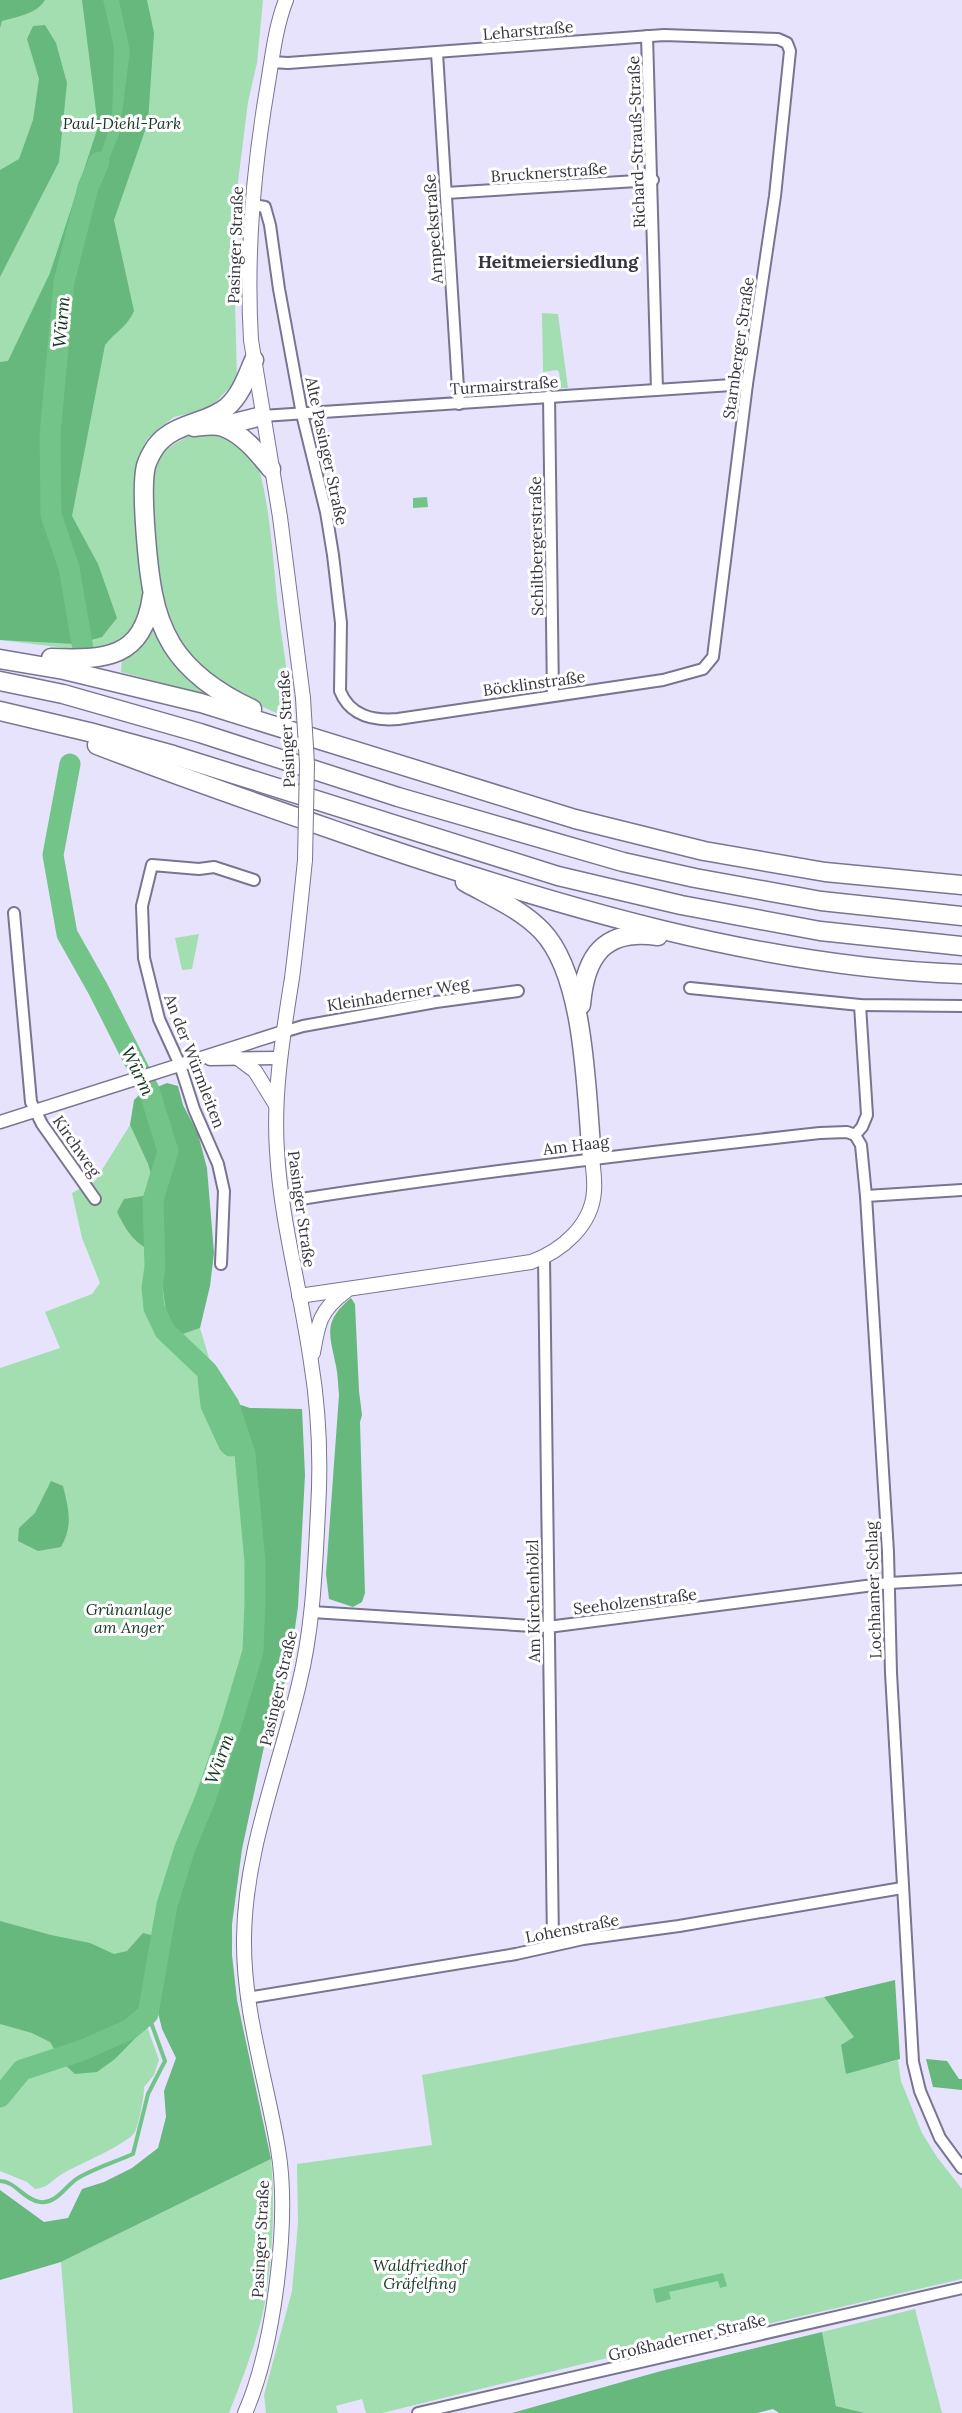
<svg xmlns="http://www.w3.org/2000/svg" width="962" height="2413" font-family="Lora,serif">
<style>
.green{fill:#a3deb1}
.forest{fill:#66b87c}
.water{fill:#72c488}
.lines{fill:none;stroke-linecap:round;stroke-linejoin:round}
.stream{stroke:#72c488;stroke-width:4}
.river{stroke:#72c488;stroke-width:21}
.minor-casing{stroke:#797490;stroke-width:14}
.tertiary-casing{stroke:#797490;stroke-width:15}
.secondary-casing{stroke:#797490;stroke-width:16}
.motorway-casing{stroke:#797490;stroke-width:21}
.minor{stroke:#fff;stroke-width:10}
.tertiary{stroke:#fff;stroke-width:12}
.secondary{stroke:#fff;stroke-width:14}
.motorway{stroke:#fff;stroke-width:18}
.secondary-bridge-casing{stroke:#797490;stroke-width:16;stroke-linecap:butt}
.secondary-bridge{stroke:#fff;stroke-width:14}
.labels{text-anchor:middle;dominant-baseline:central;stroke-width:6;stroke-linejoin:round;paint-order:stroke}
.street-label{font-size:16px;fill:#373541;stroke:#fff}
.park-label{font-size:16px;font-style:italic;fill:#153820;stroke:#fff}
.neighbourhood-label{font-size:18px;font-weight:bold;fill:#373541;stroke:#fff}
.water-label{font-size:18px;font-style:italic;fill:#12351d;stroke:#fff}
</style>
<rect width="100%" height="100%" fill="#e8e3fd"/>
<g class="green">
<polygon points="0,0 263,0 257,63 248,102 233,222 237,380 209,409 174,417 147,439 137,462 134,496 143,599 138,623 113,646 82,650 0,640"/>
<polygon points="542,313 558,314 568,388 561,388 559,372 557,370 543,372"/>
<path d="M194,434C216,434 238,436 252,455C269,476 274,576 278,607C282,645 290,682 292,720C257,704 221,690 193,663C185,655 168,625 166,615C159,587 145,483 157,460C165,447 181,440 194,434Z"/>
<polygon points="152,622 211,694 210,696 121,672 122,658"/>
<polygon points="199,934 192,969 182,970 175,938"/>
<path d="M130,1125L148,1164L153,1182L149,1195L180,1335L200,1328L210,1361L235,1403L246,1434L252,1462L261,1571L260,1650L238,1730L178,1890L169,1942L155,1936L154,1950L140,2007L159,2060L154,2075L144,2087C145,2093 138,2127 135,2132C128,2144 77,2165 62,2174C52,2180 48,2188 35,2189L27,2182L0,2171V1368L60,1348L45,1312L92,1294L100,1283L82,1238L72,1193L95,1181Z"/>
<polygon points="824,1997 855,2038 846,2073 898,2060 901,2081 922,2133 937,2157 962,2189 962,2279 728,2333 726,2329 382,2413 366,2413 362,2399 336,2406 338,2413 266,2413 264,2395 292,2291 298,2223 297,2164 432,2145 422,2075"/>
<path d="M271,2159C275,2201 273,2246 267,2289C262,2329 244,2375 229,2413H73L61,2262Z"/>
<polygon points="915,2309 942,2413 865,2413 836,2406 822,2332"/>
</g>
<g class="forest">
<path d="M0,0H45C37,14 16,17 2,21L0,28Z"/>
<path d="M82,0H147L154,33L148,122L114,220L134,311C128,326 115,332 105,345L72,516L98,564L117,618L102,637L76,644L0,640V362L8,361L50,273L98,127Z"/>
<polygon points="45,25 56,43 67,83 59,162 0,277 0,170 19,159 33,120 39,79 27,39 33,26"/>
<path d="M167,1083L178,1086L183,1105L198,1134L207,1168L214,1253L210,1286L200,1328L180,1335L168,1327L158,1252C136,1247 127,1232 117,1212L124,1199L149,1195L153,1182L148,1164L130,1125L134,1100L140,1094Z"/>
<path d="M351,1298L355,1304L359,1391L362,1415L360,1422L365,1593L362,1602L353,1607L329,1599L326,1574L339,1395C338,1385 338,1376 336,1366C330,1335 322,1322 351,1298Z"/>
<polygon points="235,1403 250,1408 302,1409 305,1475 298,1607 289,1670 267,1733 242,1849 232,1924 232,1955 237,2000 271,2159 61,2262 0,2280 0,2190 44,2222 68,2218 82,2189 104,2182 132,2168 158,2148 166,2117 164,2091 176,2058 162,2029 156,2004 164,1971 178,1890 238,1730 260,1650 261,1571 252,1462 246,1434"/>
<path d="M51,1481L63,1486C69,1510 73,1526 61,1547L38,1551L18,1541L19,1528L35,1513Z"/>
<polygon points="0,1921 51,1935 90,1943 114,1954 127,1951 143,1933 155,1936 154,1950 140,2007 147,2026 115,2059 97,2072 75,2074 62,2062 50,2042 32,2033 0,2024"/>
<polygon points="895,1980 900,2059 846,2074 841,2045 854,2037 824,1997"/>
<polygon points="926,2059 947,2061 959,2079 962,2079 962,2090 933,2087"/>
<polygon points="822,2332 836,2406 865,2413 779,2413 773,2409 757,2413 512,2413 661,2371"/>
</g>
<g class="water">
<polygon points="103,0 119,0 130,51 119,135 100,181 88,187 85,182 101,153 112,121 114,47"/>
<polygon points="427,497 428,507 413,508 413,498"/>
<polygon points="723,2273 727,2286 720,2288 718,2281 669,2292 671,2299 656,2303 653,2289"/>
</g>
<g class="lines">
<path class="stream" d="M0,2181C15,2181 24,2200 40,2202C57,2204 65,2186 78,2178C95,2168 115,2162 133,2154L148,2094L165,2061L148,2014"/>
<g class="river">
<polyline points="83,649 69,568 51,515 50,435 64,282 88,187 99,162"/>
<polyline points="208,1378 211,1405 229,1444 231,1446"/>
<polyline points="0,2097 22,2070 83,2050 130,2029 148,2014 167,1905 185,1848 206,1797 232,1722 253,1651 255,1604 255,1562 245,1454 229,1405 207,1371 165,1331 154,1308 152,1288 155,1267 153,1200 168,1151 149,1090 98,989 67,934 53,855 70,764"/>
</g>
<defs>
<g id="minor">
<polyline points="647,36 657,390"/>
<polyline points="437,53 459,404"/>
<polyline points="446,193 653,180"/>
<path d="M253,205L265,207L270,225L279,289L302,414L326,512L333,555L341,623L340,691C350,716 373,721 398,719L663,680L703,669L713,657L747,384L775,196L790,51L787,43L778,39L664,35L288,63L271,62"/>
<polyline points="549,396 553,696"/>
<polyline points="262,416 747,384"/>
<polyline points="14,913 31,1102 42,1124 95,1199"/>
<polyline points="690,988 860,1005 962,1006"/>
<polyline points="283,1032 303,1026 436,1002 518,991"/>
<polyline points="855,1135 861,1145 866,1196 888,1552 891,1673 913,2062 920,2091 940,2138 962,2168"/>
<polyline points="855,1135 862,1127 867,1115 860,1005"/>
<polyline points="866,1196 962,1190"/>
<path d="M301,1199C474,1172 646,1152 820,1133L847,1132L855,1135"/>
<polyline points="544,1257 553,1944"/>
<polyline points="221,1264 224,1191 218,1164 194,1109 180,1065 159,1019 144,958 142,906 152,865 199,869 214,867 254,880"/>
<polyline points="312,1612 548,1627 889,1583 962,1579"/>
<polyline points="247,1998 516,1954 583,1939 679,1926 902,1888"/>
<polyline points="418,2413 962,2288"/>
</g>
<g id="tertiary">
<polyline points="210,1059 280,1058"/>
<polyline points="0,1122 283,1032"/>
</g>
<g id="secondary">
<path d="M286,0C275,28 272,60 267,89C253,172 246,256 251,340L280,517L303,698"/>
<polyline points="239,1059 255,1071 276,1105"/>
<path d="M299,1296L531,1262C562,1251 592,1225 594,1191C595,1180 593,1168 592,1158"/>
<path d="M313,1353C318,1323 320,1310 346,1291"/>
<path d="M245,2413C274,2347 290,2220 278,2149C266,2078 243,2010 244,1938C245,1850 279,1769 299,1684C313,1628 315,1569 318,1511C321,1461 319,1411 311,1362C301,1291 281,1222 277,1151C273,1093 283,1035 292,978C297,939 301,899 305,860"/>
</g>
<g id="motorway">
<polyline points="222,426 262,416"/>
<path d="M194,427C203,426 215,424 223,427C243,434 258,453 271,469"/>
<path d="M51,658C105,660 143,659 152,596"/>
<polyline points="0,659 64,670 201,703 575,819 704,851 825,872 962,885"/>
<polyline points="0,681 63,694 200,733 398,797 623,862 695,878 821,901 962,916"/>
<path d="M252,709C222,695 190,674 172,645C163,630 156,610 153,594C148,569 140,489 146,466C148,459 152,452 156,446C175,422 207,424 227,407C241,395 247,376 254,360"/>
<polyline points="0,711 89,732 173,755 558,876 681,905 820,931 962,946"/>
<path d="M97,745C188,780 279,811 371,843C561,907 760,967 962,974"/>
<path d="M465,882C492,897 521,909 542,931C586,977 586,1095 592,1158"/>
<path d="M581,1005C585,956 604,928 658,936"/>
</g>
</defs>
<use href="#minor" class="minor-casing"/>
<use href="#tertiary" class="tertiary-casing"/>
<use href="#secondary" class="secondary-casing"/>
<use href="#motorway" class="motorway-casing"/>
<use href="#minor" class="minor"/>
<use href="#tertiary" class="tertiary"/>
<use href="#secondary" class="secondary"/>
<use href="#motorway" class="motorway"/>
<defs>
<polyline id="secondary-bridge" points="303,698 307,764 305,860"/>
</defs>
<use href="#secondary-bridge" class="secondary-bridge-casing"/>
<use href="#secondary-bridge" class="secondary-bridge"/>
</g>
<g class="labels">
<g class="street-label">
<text transform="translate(528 30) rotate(-5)">Leharstraße</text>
<text transform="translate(636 142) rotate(-92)">Richard-Strauß-Straße</text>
<text transform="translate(549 172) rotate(-4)">Brucknerstraße</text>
<text transform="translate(433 229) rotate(-94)">Arnpeckstraße</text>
<text transform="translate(235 245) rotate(-88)">Pasinger Straße</text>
<text transform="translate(738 348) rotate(-82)">Starnberger Straße</text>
<text transform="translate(504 385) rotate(-4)">Turmairstraße</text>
<text transform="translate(327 451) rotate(78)">Alte Pasinger Straße</text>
<text transform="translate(536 546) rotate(-91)">Schiltbergerstraße</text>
<text transform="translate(534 683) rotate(-8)">Böcklinstraße</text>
<text transform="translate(286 729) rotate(-93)">Pasinger Straße</text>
<text transform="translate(398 994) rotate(-9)">Kleinhaderner Weg</text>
<text transform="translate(195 1061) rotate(69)">An der Würmleiten</text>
<text transform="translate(576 1145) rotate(-7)">Am Haag</text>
<text transform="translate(77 1146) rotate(55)">Kirchweg</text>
<text transform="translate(302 1209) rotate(82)">Pasinger Straße</text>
<text transform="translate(873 1590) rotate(-92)">Lochhamer Schlag</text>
<text transform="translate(533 1601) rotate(-91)">Am Kirchenhölzl</text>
<text transform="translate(635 1601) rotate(-7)">Seeholzenstraße</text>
<text transform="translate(278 1688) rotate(-77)">Pasinger Straße</text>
<text transform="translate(572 1928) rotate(-11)">Lohenstraße</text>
<text transform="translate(260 2239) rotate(-87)">Pasinger Straße</text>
<text transform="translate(687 2337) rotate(-13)">Großhaderner Straße</text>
</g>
<g class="park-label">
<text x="122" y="123">Paul-Diehl-Park</text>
<text x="129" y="1609">Grünanlage<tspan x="129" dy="18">am Anger</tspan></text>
<text x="420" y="2265">Waldfriedhof<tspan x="420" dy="18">Gräfelfing</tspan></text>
</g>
<g class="neighbourhood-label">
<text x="558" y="261">Heitmeiersiedlung</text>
</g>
<g class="water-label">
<text transform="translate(61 322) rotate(-85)">Würm</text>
<text transform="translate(138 1071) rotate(64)">Würm</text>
<text transform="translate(219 1759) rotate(-70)">Würm</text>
</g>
</g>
</svg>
